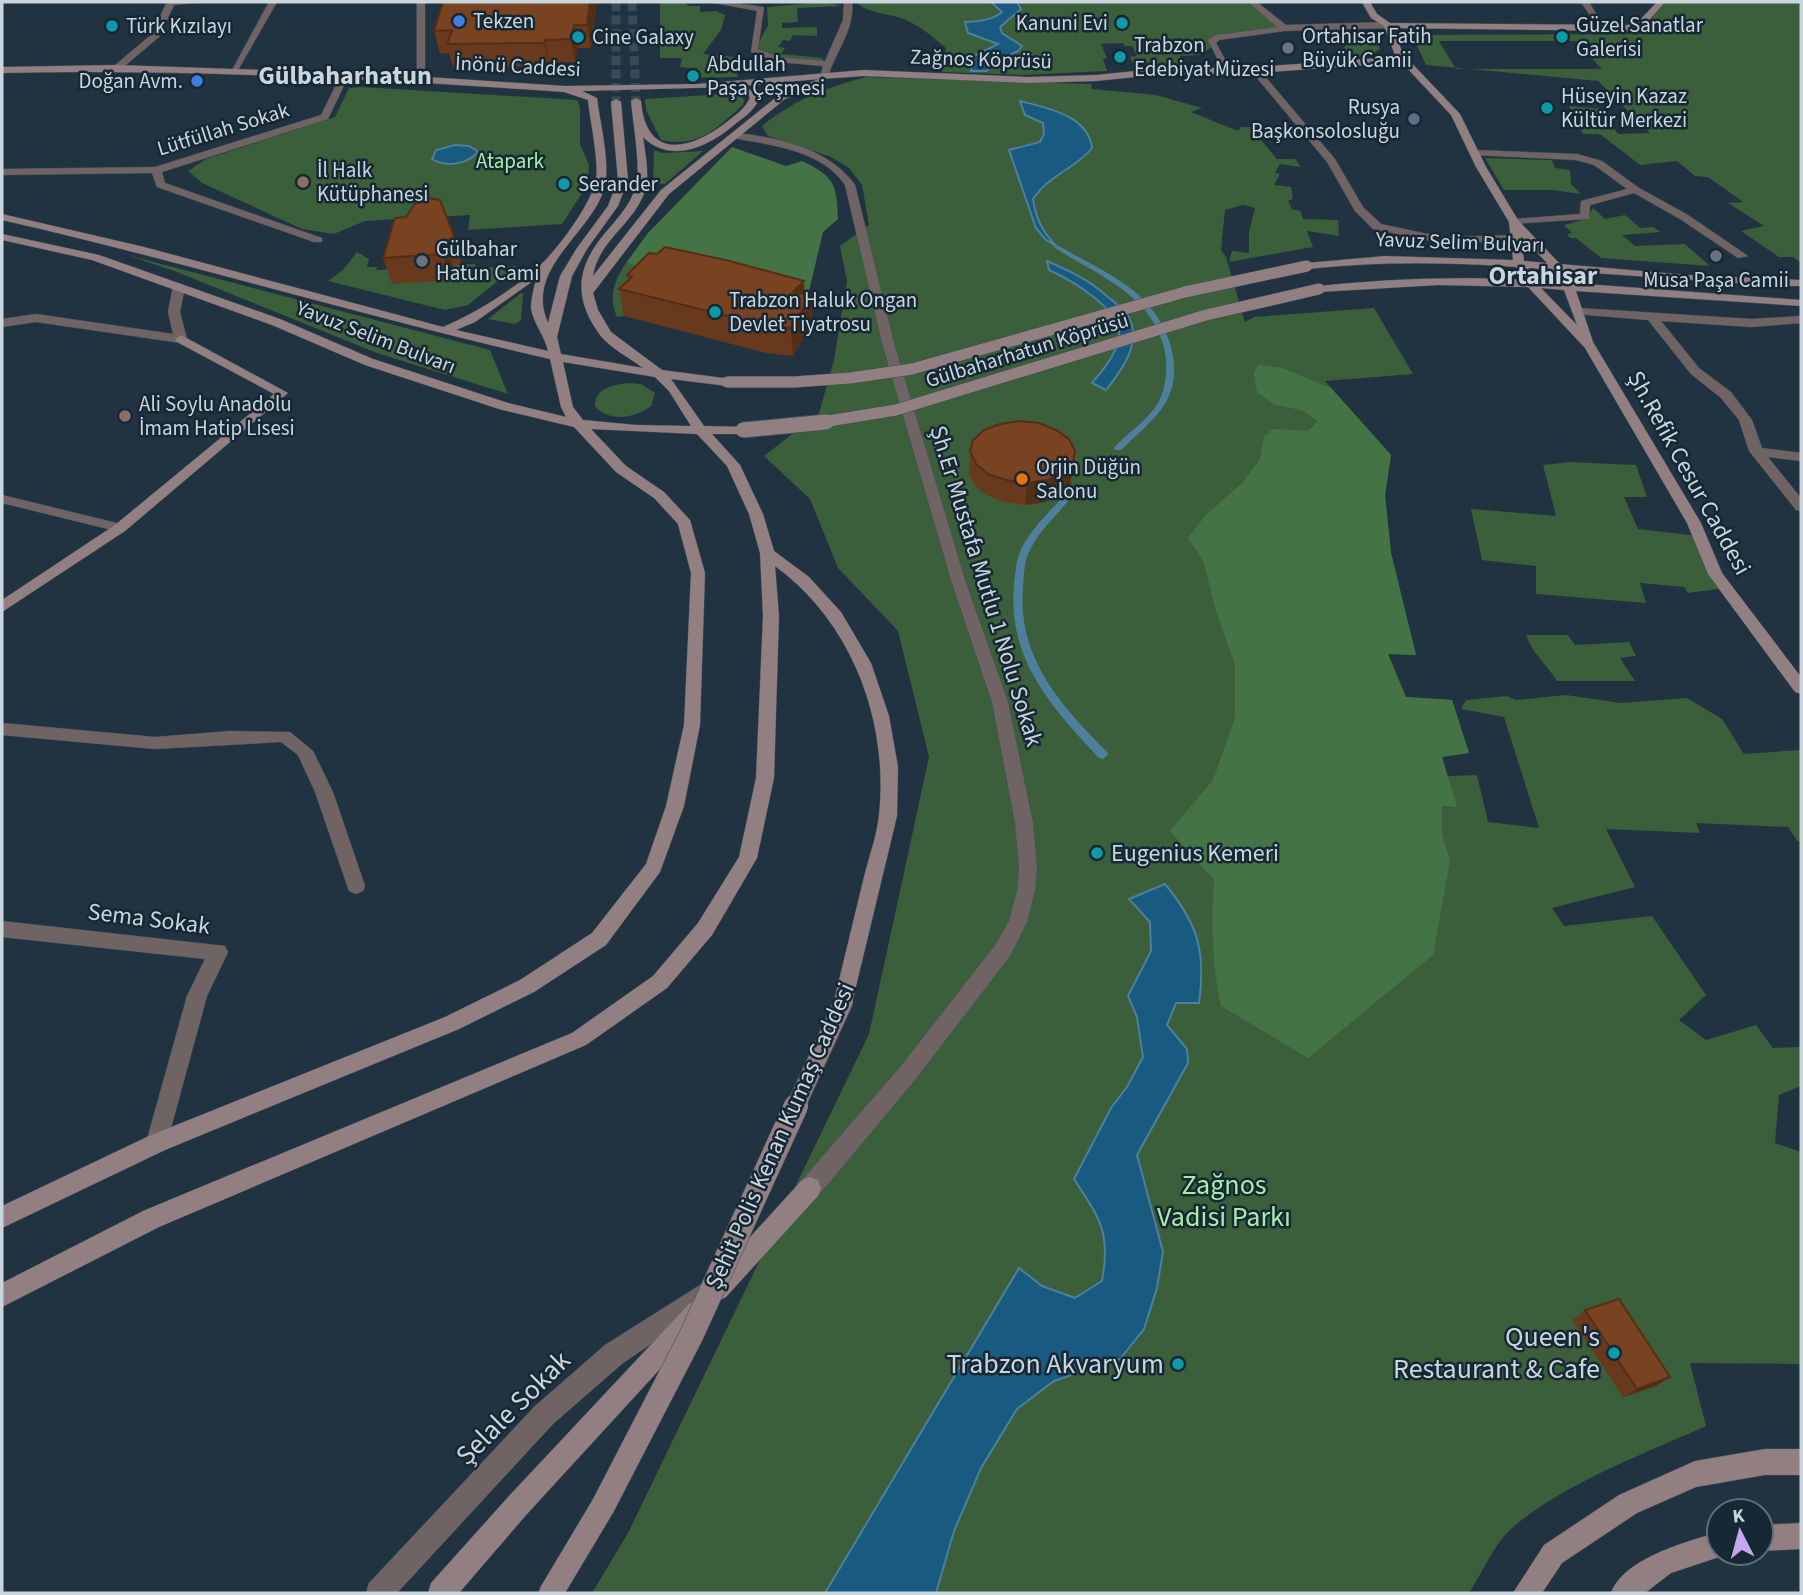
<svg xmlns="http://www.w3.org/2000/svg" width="1803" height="1595" font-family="'Source Sans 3',sans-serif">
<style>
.green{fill:#3b5e3b;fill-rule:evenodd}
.forest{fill:#447446}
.water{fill:#185a80;stroke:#4e7f9c;stroke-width:2}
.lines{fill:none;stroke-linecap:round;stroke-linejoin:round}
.stream{fill:#4e7f9c;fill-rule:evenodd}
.secondary-tunnel{stroke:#3a4a58;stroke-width:9;stroke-dasharray:9 4.5;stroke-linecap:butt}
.street-casing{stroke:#404f5c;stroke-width:1}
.secondary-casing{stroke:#404f5c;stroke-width:1}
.street{fill:#6f6364;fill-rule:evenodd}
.secondary{fill:#927f81;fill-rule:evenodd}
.secondary-bridge-far3-casing{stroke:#404f5c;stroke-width:12;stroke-linecap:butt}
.secondary-bridge-far2-casing{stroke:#404f5c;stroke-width:17;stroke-linecap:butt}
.secondary-bridge-far1-casing{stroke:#404f5c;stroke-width:20;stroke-linecap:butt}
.secondary-bridge-casing{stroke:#404f5c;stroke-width:25;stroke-linecap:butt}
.secondary-bridge-far3{stroke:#927f81;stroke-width:11}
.secondary-bridge-far2{stroke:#927f81;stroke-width:15}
.secondary-bridge-far1{stroke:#927f81;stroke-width:18}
.secondary-bridge{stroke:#927f81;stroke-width:24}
.wall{fill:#68391c}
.shaded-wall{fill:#552e16}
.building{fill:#794220;stroke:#552e16;stroke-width:2}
.shop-dot{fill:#3f7fe0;stroke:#172835;stroke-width:2.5}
.culture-dot{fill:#0f9aa8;stroke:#172835;stroke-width:2.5}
.worship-dot{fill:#6b7280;stroke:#172835;stroke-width:2.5}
.service-dot{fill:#5c6f8a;stroke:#172835;stroke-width:2.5}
.education-dot{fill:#8d6e63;stroke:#172835;stroke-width:2.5}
.food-dot{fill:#e8710a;stroke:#172835;stroke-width:2.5}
.labels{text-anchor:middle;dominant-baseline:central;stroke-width:5;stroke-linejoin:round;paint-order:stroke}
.far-poi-label{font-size:21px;fill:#cbd5de;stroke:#172835;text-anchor:start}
.far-street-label{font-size:21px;fill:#cbd5de;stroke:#172835}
.far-park-label{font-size:21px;fill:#a6eea7;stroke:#172835}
.street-label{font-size:24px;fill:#cbd5de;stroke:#172835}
.poi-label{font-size:24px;fill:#cbd5de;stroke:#172835;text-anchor:start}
.far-district-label{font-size:26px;font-weight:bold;fill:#cbd5de;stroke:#172835}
.near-park-label{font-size:28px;fill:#a6eea7;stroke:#172835}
.near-poi-label{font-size:28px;fill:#cbd5de;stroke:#172835;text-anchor:end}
.near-street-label{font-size:28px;fill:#cbd5de;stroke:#172835}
</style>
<rect width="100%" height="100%" fill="#213240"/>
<g class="green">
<polygon points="660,2 686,2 688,6 700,6 700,12 716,11 725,15 721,30 703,54 734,57 738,77 690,78 692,68 680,67 682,58 660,58"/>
<polygon points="824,2 842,6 797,8 798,22 782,23 782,28 817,27 817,36 793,35 790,41 783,40 778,47 785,48 781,54 823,58 822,61 769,56 759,48 759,42 768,25 767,7"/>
<path d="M856,2H1252L1284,28L1216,38L1211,42L1212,47L1200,55L1180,56L1184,64L1134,66L1130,57L1137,56L1132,46H1125L1123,43L1101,44L1107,58L1103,59L1107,71L1022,75L942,72L946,48C933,37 920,26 904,19C888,13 868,14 856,2Z"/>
<path d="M1661,2H1801V263L1793,257H1779L1741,231L1764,226L1728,203L1743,202L1708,177L1695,176L1677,161L1640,165L1600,134H1583L1569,106L1605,109L1608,113H1602L1618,134L1650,133L1598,81L1426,65L1412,35L1642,34C1650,23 1649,11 1661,2ZM1439,41H1576L1602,69H1456Z"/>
<polygon points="1343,31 1372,31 1380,49 1371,55 1344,60 1342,58 1348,55 1344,47 1352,41"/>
<path d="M866,77L1091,84L1092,89L1156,95L1202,108L1191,112L1238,131L1241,127H1250L1277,159H1295L1301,167L1280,164L1275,173L1280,174L1274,185L1291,187L1293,199L1288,201L1292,209L1301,211L1303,219L1338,220L1339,236L1307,231L1313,247L1229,262L1232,251L1249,253V232L1255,208L1243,205L1225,210L1221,250L1226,257L1245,322L1254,317L1374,308L1413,374L1325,381L1391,455L1385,495L1391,553L1416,655L1388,654L1406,697L1452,700L1469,753L1442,756L1447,776L1477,775L1488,822L1539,828L1504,717L1461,709L1466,700L1507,696L1516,700L1566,695L1621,703L1687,698L1722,719L1744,754L1801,750V841L1798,842L1788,827L1696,823L1700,833L1606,829L1635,887L1552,908L1564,926L1652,916L1706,995L1679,1020L1706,1040L1756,1025L1773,1048L1801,1047V1086L1779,1095L1775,1143L1801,1152V1364L1690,1363L1706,1426C1646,1453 1558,1486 1510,1530C1495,1543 1481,1575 1469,1593H592L628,1533L869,1034L929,757L898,631L838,568L810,499L764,456L819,413L834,360L847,281L840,246L869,225L862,185L849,168L831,157L768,136L762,126C795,99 826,88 866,77Z"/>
<polygon points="361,87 577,100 580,107 580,144 589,165 588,184 562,224 468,230 470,215 365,221 334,234 302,229 202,183 188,171 206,159 335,117 349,88"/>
<path d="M739,93L744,100L743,105C715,129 700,148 661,140L646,110L645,99Z"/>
<polygon points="654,150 663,153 703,151 665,184 653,183"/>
<polygon points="1485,158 1552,160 1555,168 1570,170 1571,184 1581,194 1552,190 1504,190"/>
<polygon points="1593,208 1605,219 1625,215 1640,228 1653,227 1661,232 1622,235 1635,246 1685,244 1710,266 1601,258 1576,238 1570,238 1567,234 1572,233 1564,225 1586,219"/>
<polygon points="357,252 369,259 367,267 377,267 376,270 396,269 450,280 453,265 475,264 476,268 517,266 468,305 445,310 328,281 343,270"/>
<polygon points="127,255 490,350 508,394 377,353 177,272"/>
<path d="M626,263L670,273L624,316L617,317C608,296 614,281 626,263Z"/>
<polygon points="521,293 523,294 521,320 515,324 488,319"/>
<path d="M630,383L641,384L655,393L651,406C635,418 609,423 595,406C594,388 615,384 630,383Z"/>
<polygon points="1569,462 1636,465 1647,497 1624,497 1638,529 1699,536 1726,588 1688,593 1684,587 1640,583 1646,603 1536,594 1536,566 1482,560 1471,509 1556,516 1543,465"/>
<path d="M1526,635H1568L1575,645L1629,642L1636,656L1620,658L1635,681H1557C1547,665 1532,653 1526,635Z"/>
</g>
<g class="forest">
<path d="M732,147L786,166L802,161C834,176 837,184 838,219L823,232L805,308L626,263L648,233Z"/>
<path d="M1258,365L1282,368L1331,388L1391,455L1385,495L1391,553L1416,655L1388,654L1406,697L1452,700L1469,753L1442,757L1457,807L1442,806V834L1450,861L1433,955L1308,1058L1221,1006C1212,965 1211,922 1214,880L1170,831L1213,780L1235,718V665L1216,611L1203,560L1188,538L1205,516L1243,482L1260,459L1264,436L1273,429L1308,431L1318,421L1301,410L1275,405L1257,392L1254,373Z"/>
</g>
<g class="water">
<path d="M991,2H1017L1021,9L1000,27L1002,33L1022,46L1018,51L990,65L987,71H971L972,57L998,44L968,33L965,22C978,21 991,21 1002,12Z"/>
<path d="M1020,101C1047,108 1088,115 1092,148C1077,168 1051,173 1033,199C1036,220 1043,232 1057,247L1045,239L1036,228L1009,150L1040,142L1044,134L1043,123L1025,115Z"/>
<path d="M455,145L469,146L477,151L476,154C465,165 445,167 432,159L436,150Z"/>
<path d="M1047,261C1070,271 1089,280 1108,297C1115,303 1124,309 1128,316C1143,342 1122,370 1106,390L1092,383C1103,370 1117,354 1119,336C1122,309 1069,279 1049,270Z"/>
<path d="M1165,884C1198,924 1206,951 1199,1003H1176L1167,1025L1187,1049L1188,1063L1137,1155L1163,1252L1157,1288L1144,1329L1120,1359L1054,1381L1017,1409L981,1468L954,1531L936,1593H825L1019,1268L1042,1286L1075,1298L1102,1281C1111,1232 1100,1219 1074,1179L1111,1108L1127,1087L1143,1057L1137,1017L1128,996L1151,951L1150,922L1129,899Z"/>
</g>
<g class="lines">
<g class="stream">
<path d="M1055,246H1059C1084,261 1112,273 1134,291C1165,316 1187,364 1166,402C1155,421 1136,435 1121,450H1115L1114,448C1128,432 1149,420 1159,401C1167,384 1168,366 1164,348C1151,294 1097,275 1055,248Z"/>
<path d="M1065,497L1069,500C1056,516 1039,531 1030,550C1024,561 1024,575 1023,587C1017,658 1061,705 1107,752L1108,755L1103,759L1099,758C1052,708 1007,659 1014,585C1015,575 1016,563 1019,554C1028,532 1047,514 1062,498Z"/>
</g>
<g class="secondary-tunnel">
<polyline points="616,2 616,102"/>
<polyline points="632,2 636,101"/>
</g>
<defs>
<g id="street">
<polygon points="167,2 201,2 174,5 159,37 120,70 114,70 114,66 152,34"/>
<polygon points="269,2 277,2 237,72 230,74"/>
<polygon points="417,2 425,2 425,78 421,81 417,78"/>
<path d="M709,2C728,1 745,5 764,7L758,49L779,57L825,61L843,20L844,2H852C855,28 837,50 829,74L825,77L821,74L823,66L777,62L751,52L757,11Z"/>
<polygon points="1248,2 1257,2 1286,25 1388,22 1392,25 1388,28 1284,31 1219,40 1216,43 1231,70 1224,72 1208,40 1216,35 1277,27"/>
<polygon points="1581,2 1589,2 1606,30 1600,30"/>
<polygon points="1252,68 1258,68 1335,159 1363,207 1381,224 1442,237 1515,235 1520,238 1515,241 1442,243 1373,229 1355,211 1327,162 1252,72"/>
<polygon points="342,73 349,75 328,119 162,172 165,183 322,238 322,242 314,242 157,187 152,173 2,175 2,169 155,167 321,115"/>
<path d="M736,133C777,137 830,149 855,185L894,343L965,580L1008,702L1033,823L1037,868L1035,891L1027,922L1010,956L915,1080L818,1196L810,1199L802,1196L799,1188L802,1180L901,1066L996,944L1009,921L1017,891L1019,868L1015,823L992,702L951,580L882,343L845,185C822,150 770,145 733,138L731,136Z"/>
<polygon points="1475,150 1577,154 1602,161 1639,188 1688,215 1748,256 1738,258 1680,219 1634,193 1590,205 1589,219 1510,224 1509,222 1514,219 1580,214 1581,201 1627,189 1594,165 1576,160 1472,155 1472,151"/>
<polygon points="179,283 185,286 180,312 187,339 181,343 36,322 2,327 2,319 36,314 173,334 168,312 173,286"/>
<polygon points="1579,308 1751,319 1801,316 1801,323 1751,327 1661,321 1699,368 1731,392 1752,420 1762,448 1801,453 1801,461 1768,457 1801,498 1801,511 1796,510 1749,451 1739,420 1721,398 1691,374 1648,320 1575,314 1575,310"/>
<polygon points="2,495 125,525 127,528 120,532 2,503"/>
<polygon points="2,723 155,737 230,731 290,732 313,751 333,792 365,886 363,891 356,894 349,891 315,792 298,755 281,742 155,749 2,735"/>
<polygon points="2,921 225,946 228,952 207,996 165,1150 157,1153 149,1150 146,1143 187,996 205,959 2,937"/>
<polygon points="705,1282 713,1286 717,1294 713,1302 623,1363 553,1424 397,1593 366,1593 369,1583 535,1406 605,1345"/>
</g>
<g id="secondary">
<path d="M1362,2H1370L1377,14L1390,23L1628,25L1637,23L1657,2H1665L1643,27L1628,31L1393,28L1403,54L1460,114L1486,167L1518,220L1560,264L1688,275L1801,280V286H1778L1565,271L1572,283L1801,300V306L1576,291L1593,342L1701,523L1722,573L1801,677V694L1795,692L1708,574L1687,523L1585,348L1528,287L1439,285L1319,292L1313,289L1319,286C1387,279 1455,276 1524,280L1516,267L1503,266C1437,262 1373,262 1307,269L1301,266L1307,263L1385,256L1513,260L1509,222L1476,167L1451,115L1406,67L1380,64L1255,73L1155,75L1096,81L1028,83L864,76L820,79L825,82L823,84L785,99L669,194L593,293L598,310L611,332L662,370L731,379V385L727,386L671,379L704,426L748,427V433L743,434H712L740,465L763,514L774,551L809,577L841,612L871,663L889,716L898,767L897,816L851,1007L844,1010L837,1007L834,1001C844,960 854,918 864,877C869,857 877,835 879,815C889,721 852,622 775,566L779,616L774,778L757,858L712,935L667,988L586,1045L159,1227L2,1307V1283L143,1211L572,1033L653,976L698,923L739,857L756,778L763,616L760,553L749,514L727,466L697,434L591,429L626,466L664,492L690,520L705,573L700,725L684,806L660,872L606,945L534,992L459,1029L165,1150L2,1228V1206L149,1136L445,1017L520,980L592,933L646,864L666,806L684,725L691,573L678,524L654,498L616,472L574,427L499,409L365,365L272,325L92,260L2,240V234L99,255L280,319L373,359L508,403L566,417L561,407L550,359C366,317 186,262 2,220V214L144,247L443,327C476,313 511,291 538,267C556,252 593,202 596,179C599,161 590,120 588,100L564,92C377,79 190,69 2,73V67L117,65L382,74L565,86L697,84L864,70L1028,77L1096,75L1155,69L1255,67L1380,58L1400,61L1395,55L1384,26L1371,18ZM819,79L779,95L661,190L593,276C598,238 643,219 647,181C648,167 645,151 643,137C671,165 710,146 735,124C746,116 756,109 760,96L744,86ZM731,87L750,97C746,108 737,114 728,121C692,150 646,162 641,101L636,98L631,101C633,122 640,163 637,182C633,202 618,218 606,232C577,266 572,297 600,335C610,348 630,358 643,368L561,354L557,337L572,276L587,249L618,206L628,180L621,102L616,99L611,102L618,180L608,206L577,248L560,276L548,323C525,271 584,238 602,195C613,170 600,125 597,98L582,91ZM1521,236L1547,263L1524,261ZM1528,268L1553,270L1560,282L1535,281ZM536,279C534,288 531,299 531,308C533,323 545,336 548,351L456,330L475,322ZM1541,288L1564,290L1577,325ZM563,362L655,377L669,391L691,426L636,425L583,420L573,407Z"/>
<polygon points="181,335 288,393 125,531 2,612 2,600 115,525 274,394 177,342 175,339"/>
<polygon points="810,1177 818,1180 821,1188 818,1196 726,1297 718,1301 710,1297 706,1289 710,1281 802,1180"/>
<polygon points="697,1300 705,1304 709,1312 705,1320 527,1514 459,1593 428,1593 431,1583 509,1496 689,1304"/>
<polygon points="1765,1449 1801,1449 1801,1475 1765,1475 1696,1487 1637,1513 1562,1563 1542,1593 1513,1593 1544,1545 1619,1495 1695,1461"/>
<polygon points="1801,1523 1801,1549 1761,1551 1761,1525"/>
<path d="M1719,1532V1553L1728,1554L1671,1573L1645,1593H1611C1624,1558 1686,1542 1719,1532Z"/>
</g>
</defs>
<use href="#street" class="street-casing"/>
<use href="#secondary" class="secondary-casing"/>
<use href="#street" class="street"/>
<use href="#secondary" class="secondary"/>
<defs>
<g id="secondary-bridge-far3">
<polyline points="727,382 794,382 850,378 912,369 1185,292 1307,266"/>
<polyline points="816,423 896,410 1206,315 1319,289"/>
</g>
<polyline id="secondary-bridge-far2" points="743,430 826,422"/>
<polyline id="secondary-bridge-far1" points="795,1108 844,1001"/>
<polyline id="secondary-bridge" points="551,1593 603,1506 691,1336 796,1106"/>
</defs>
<use href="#secondary-bridge-far3" class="secondary-bridge-far3-casing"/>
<use href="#secondary-bridge-far2" class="secondary-bridge-far2-casing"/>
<use href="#secondary-bridge-far1" class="secondary-bridge-far1-casing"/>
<use href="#secondary-bridge" class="secondary-bridge-casing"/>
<use href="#secondary-bridge-far3" class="secondary-bridge-far3"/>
<use href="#secondary-bridge-far2" class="secondary-bridge-far2"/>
<use href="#secondary-bridge-far1" class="secondary-bridge-far1"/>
<use href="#secondary-bridge" class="secondary-bridge"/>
</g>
<g class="wall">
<polygon points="443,2 597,2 591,48 578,48 575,62 549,63 549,66 453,67 449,53 440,54 434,31"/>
<polygon points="395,218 455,239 462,265 453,265 450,280 392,284 383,258"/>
<polygon points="627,275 804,294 813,322 793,356 766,353 624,316 619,289 628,281"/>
<polygon points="970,451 1073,472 1070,485 1061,495 1045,502 1025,505 1004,502 987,495 974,485 969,473"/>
<polygon points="1585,1310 1656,1386 1623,1397 1572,1320"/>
</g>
<g class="shaded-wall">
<polygon points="590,2 597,2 591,48 587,25"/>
<polygon points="574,25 578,48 575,62 571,39"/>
<polygon points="545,40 549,63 549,66 544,43"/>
<polygon points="446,240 453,265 450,280 443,254"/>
<polygon points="804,281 805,305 811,295 813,322 793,356 791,328 793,292"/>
<polygon points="1075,451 1070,485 1061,495 1045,502 1025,505 1027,483"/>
<polygon points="1670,1377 1656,1386 1623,1397 1637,1389"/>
</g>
<g class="building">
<polygon points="443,2 590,2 587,25 574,25 571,39 545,40 544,43 447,44 452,30 434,31"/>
<polygon points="429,198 440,200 455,239 446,240 443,254 383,258 395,218 406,217 417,201"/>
<polygon points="665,247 730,261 804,281 793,292 811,295 791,328 764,325 619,289 632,277 627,275 649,253 657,254"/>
<polygon points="1019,421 1039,423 1056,430 1069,439 1075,451 1073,463 1064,473 1047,480 1027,483 1006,480 988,474 976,464 970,451 973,440 984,430 1000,424"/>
<polygon points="1619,1299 1670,1377 1637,1389 1585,1310"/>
</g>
<g class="shop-dot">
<circle cx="459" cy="21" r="7"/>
<circle cx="197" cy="81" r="7"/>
</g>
<g class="culture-dot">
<circle cx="1122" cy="23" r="7"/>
<circle cx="112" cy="26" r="7"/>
<circle cx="578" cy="37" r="7"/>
<circle cx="1562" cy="37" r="7"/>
<circle cx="1120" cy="57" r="7"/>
<circle cx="693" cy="76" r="7"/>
<circle cx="1547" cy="108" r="7"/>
<circle cx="564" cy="184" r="7"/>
<circle cx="715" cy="312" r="7"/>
<circle cx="1097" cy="853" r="7"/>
<circle cx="1614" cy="1353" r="7"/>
<circle cx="1178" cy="1364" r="7"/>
</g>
<g class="worship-dot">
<circle cx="1288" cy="48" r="7"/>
<circle cx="1716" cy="256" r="7"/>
<circle cx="422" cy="261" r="7"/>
</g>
<circle class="service-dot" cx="1414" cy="119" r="7"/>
<g class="education-dot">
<circle cx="303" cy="182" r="7"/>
<circle cx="125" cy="416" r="7"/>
</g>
<circle class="food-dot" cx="1022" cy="479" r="7"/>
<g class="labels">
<g class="far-poi-label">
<text x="473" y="21">Tekzen</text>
<text x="1108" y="23" text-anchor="end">Kanuni Evi</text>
<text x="1576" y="25">Güzel Sanatlar<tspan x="1576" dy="24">Galerisi</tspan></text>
<text x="126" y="26">Türk Kızılayı</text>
<text x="1302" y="36">Ortahisar Fatih<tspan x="1302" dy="24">Büyük Camii</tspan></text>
<text x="592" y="37">Cine Galaxy</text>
<text x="1134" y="45">Trabzon<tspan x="1134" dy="24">Edebiyat Müzesi</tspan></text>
<text x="707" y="64">Abdullah<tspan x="707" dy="24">Paşa Çeşmesi</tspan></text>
<text x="183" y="81" text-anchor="end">Doğan Avm.</text>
<text x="1561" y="96">Hüseyin Kazaz<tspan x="1561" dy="24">Kültür Merkezi</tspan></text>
<text x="1400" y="107" text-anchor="end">Rusya<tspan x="1400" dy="24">Başkonsolosluğu</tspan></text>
<text x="317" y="170">İl Halk<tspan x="317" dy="24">Kütüphanesi</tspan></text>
<text x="578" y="184">Serander</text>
<text x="436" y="249">Gülbahar<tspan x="436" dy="24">Hatun Cami</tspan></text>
<text x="1716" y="280" text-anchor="middle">Musa Paşa Camii</text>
<text x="729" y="300">Trabzon Haluk Ongan<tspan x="729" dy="24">Devlet Tiyatrosu</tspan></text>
<text x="139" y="404">Ali Soylu Anadolu<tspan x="139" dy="24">İmam Hatip Lisesi</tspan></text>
<text x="1036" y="467">Orjin Düğün<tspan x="1036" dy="24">Salonu</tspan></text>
</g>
<g class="far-street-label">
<text transform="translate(981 59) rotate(2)">Zağnos Köprüsü</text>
<text transform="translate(518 66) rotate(3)">İnönü Caddesi</text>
<text transform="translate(223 129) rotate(-17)">Lütfüllah Sokak</text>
<text transform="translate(1460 242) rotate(2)">Yavuz Selim Bulvarı</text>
<text transform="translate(376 337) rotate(21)">Yavuz Selim Bulvarı</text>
<text transform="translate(1027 350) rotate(-17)">Gülbaharhatun Köprüsü</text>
</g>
<g class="far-park-label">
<text x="510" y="161">Atapark</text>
</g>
<g class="street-label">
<text transform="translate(1689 473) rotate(61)">Şh.Refik Cesur Caddesi</text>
<text transform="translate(986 586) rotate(73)">Şh.Er Mustafa Mutlu 1 Nolu Sokak</text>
<text transform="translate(149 919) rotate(7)">Sema Sokak</text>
<text transform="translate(780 1136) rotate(-66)">Şehit Polis Kenan Kumaş Caddesi</text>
</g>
<g class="poi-label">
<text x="1111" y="853">Eugenius Kemeri</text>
</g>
<g class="far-district-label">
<text x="345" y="75">Gülbaharhatun</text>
<text x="1543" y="275">Ortahisar</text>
</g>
<g class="near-park-label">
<text x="1224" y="1185">Zağnos<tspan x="1224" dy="32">Vadisi Parkı</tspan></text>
</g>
<g class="near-poi-label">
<text x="1600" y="1337">Queen's<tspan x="1600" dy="32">Restaurant &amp; Cafe</tspan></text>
<text x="1164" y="1364">Trabzon Akvaryum</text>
</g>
<g class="near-street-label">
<text transform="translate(513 1408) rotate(-45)">Şelale Sokak</text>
</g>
</g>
<rect width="1803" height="1595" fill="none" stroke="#cbd5de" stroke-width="7"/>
<g transform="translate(1740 1532) rotate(354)"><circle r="33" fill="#172835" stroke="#5f6d79" stroke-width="2"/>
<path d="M0-5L12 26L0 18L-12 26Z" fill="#c4a7f1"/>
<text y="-10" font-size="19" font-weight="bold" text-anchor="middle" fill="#cbd5de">K</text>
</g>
</svg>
